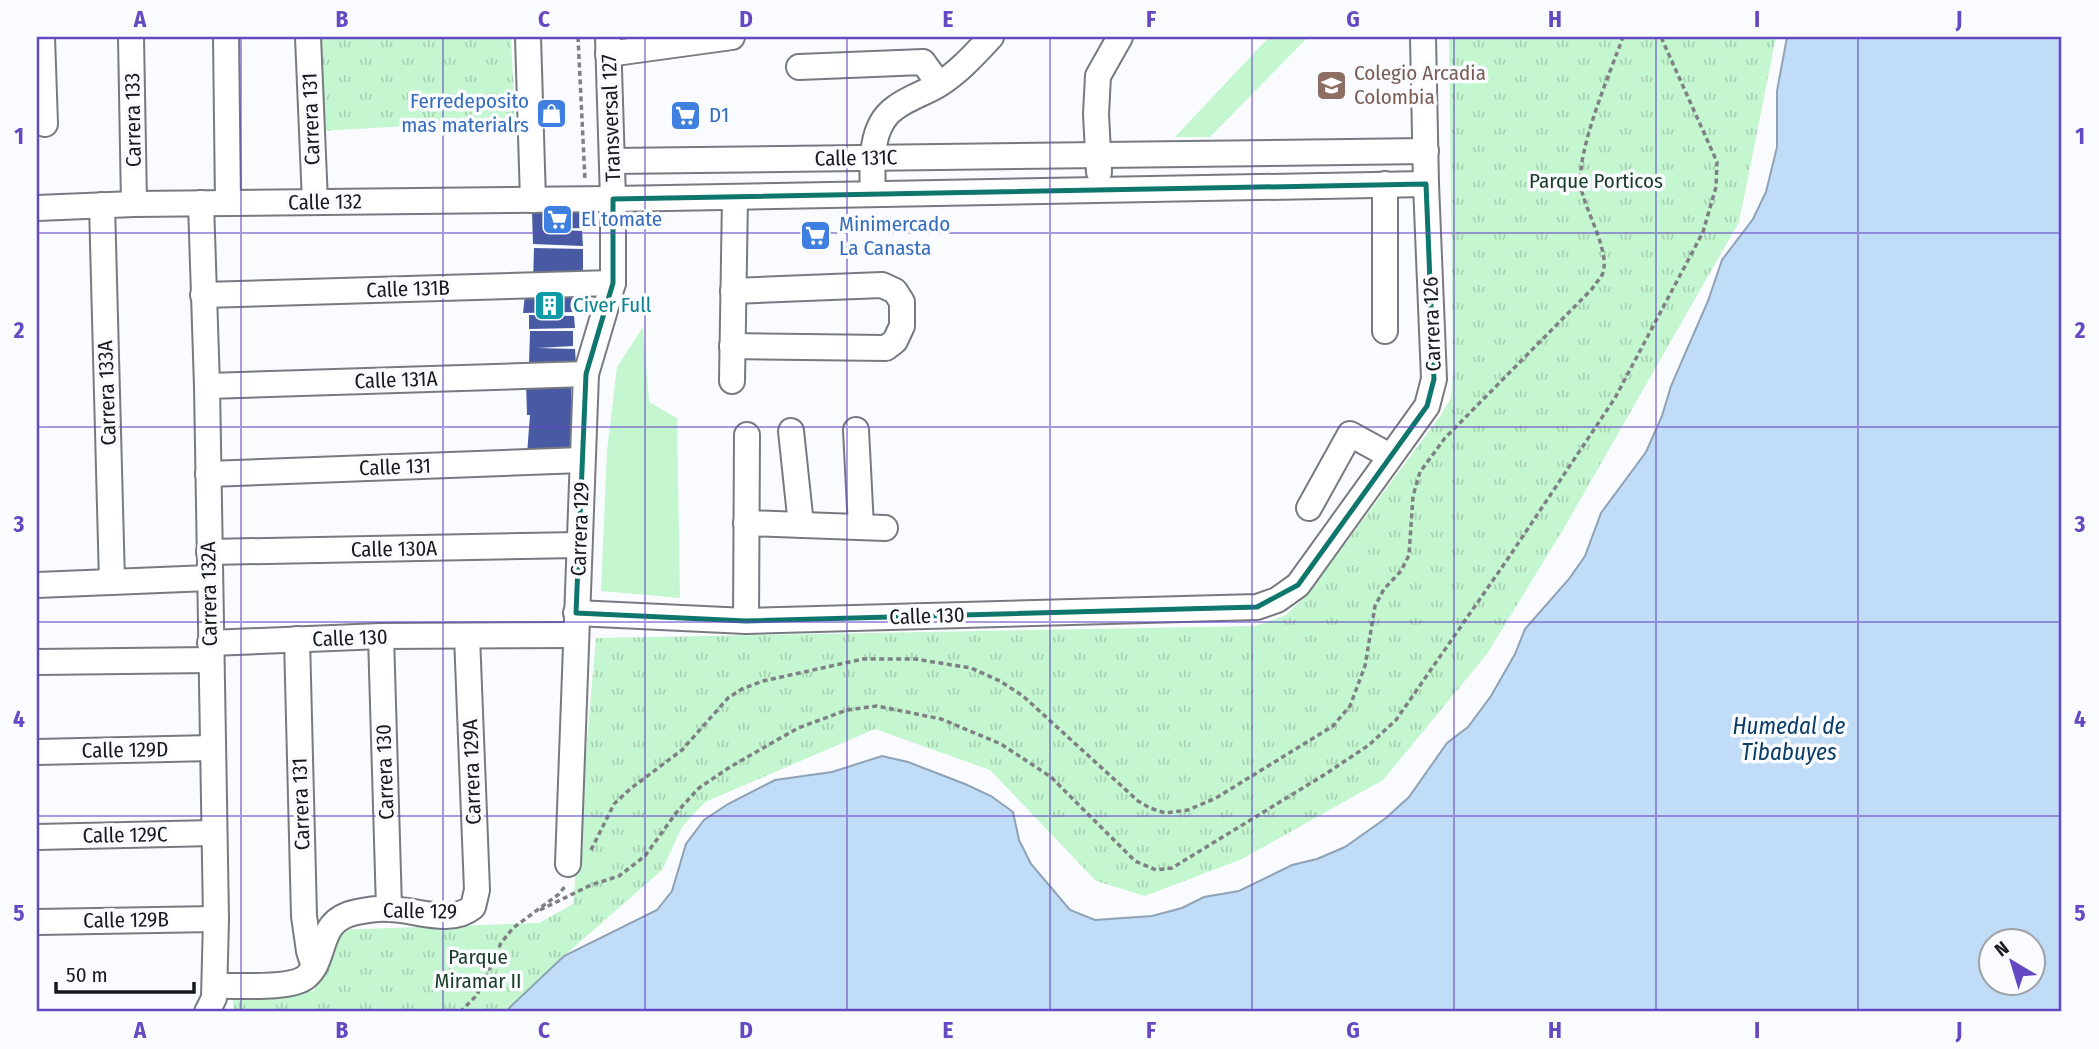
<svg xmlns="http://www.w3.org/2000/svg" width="2099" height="1049" font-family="'Fira Sans Condensed',sans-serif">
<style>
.grass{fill:#c4f6d0}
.park{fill:url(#park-tufts)}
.water{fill:#c1dcf7;stroke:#8fa2b5;stroke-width:2;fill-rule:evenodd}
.building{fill:#495aa4}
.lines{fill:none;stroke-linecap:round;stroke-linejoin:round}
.minor-casing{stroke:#787a81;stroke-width:28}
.path{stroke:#7f8083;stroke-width:3.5;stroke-dasharray:5 3.5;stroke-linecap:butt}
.minor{stroke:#fff;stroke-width:24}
.marked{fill:none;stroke:#0f766e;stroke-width:5;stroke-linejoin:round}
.grid{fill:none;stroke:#6549c2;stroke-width:2;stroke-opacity:0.55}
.labels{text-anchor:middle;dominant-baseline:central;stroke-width:7;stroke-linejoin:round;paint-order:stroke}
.education-label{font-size:21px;fill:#785e54;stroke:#fafbfe;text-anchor:start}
.shop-label{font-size:21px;fill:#366cbe;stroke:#fafbfe;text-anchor:start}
.street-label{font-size:21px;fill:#191a1c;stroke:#fafbfe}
.park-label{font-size:21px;fill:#193d25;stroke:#fafbfe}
.culture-label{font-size:21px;fill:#0d838f;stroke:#fafbfe;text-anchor:start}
.water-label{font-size:23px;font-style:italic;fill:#083c66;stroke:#fafbfe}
.neatline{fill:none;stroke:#6549c2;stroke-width:2.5}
.grid-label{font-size:23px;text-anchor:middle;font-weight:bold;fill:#6549c2}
</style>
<defs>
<pattern id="park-tufts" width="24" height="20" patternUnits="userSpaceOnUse" patternTransform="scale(1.75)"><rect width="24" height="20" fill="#c4f6d0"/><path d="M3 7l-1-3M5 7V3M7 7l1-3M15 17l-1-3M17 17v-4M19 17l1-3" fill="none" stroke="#a8d2b2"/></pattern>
</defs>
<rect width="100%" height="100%" fill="#fafbfe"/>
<g class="grass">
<polygon points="1269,37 1308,37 1210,137 1175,137"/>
<polygon points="643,327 649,402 677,418 680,598 601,591 607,451 617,367"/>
</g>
<g class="park">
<polygon points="316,37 511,37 515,120 321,131"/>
<polygon points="1449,37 1776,37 1739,222 1564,528 1487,654 1383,780 1242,859 1145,896 1096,881 990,770 875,729 705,802 682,827 662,870 564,956 505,1012 233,1012 233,993 314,991 331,930 539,923 573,904 596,638 1255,626 1286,615 1307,595 1441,415 1451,398 1453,372"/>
</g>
<path class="water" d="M1787,37H2062V1012H505L564,956L657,910L672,891L686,844L704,820L728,804L775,780L832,772L882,756L908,762L965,784L991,796L1013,812L1019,840L1031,864L1070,910L1095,920L1152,916L1182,908L1204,897L1239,891L1292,865L1317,859L1345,847L1386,818L1409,797L1447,743L1468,727L1491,696L1515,654L1525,629L1569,579L1585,556L1601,513L1646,452L1662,416L1671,386L1708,301L1722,260L1753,219L1766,192L1777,147V91ZM1990,940H2032V982H1990Z"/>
<g class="building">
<polygon points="583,209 584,228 541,229 582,231 583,246 533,244 532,211"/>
<polygon points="534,248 583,249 583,280 533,282"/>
<polygon points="525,295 577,297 575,312 523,313"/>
<polygon points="529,315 574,316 575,328 529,329"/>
<polygon points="530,331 573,331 573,346 538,348 575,349 576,365 529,364"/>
<polygon points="526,382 571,382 572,455 527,454 530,415 527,415"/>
</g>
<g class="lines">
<defs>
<g id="minor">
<polyline points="42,37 45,124"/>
<polyline points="131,37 134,204"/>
<polyline points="226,37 228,203"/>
<polyline points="308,37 315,202"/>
<polyline points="528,37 533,200"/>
<polyline points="608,54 732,37"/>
<polyline points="799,67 923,62 939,84"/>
<polyline points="612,161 1426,151"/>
<polyline points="1099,172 1096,114 1098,76 1120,37"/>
<polyline points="1385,184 1385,331"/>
<path d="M873,194C872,166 869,126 895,108C908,98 925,93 938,85C959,72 975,54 991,37"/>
<polyline points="201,203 207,386 216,919 214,998 207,1012"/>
<polyline points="102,205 112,582"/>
<polyline points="37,208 134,204 613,199 1426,184"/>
<polyline points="203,295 613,283"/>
<polyline points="732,346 886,348 895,341 902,326 902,302 895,291 882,285 733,291"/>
<polyline points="732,381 735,197"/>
<polyline points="207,386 586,374"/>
<polyline points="856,430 861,527"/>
<polyline points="791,431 801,525"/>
<polyline points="208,474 582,460"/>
<polyline points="1309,508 1350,434 1390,456"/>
<polyline points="746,523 885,528"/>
<polyline points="209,552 579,545"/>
<polyline points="37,585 209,578"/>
<polyline points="576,613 746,621 1257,607 1277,600 1298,585 1427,406 1434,379 1426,184 1423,37"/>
<polyline points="746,621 747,435"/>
<polyline points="381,636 389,908"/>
<polyline points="297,639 304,916 309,951 314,967"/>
<polyline points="210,643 381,636 575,635"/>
<polyline points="37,662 211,660"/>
<polyline points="37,752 212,748"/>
<polyline points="37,837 214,833"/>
<polyline points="568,864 586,374 613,283 613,199 608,37"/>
<polyline points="37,922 216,919"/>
<path d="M215,986C236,985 290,990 306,977C329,957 315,920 357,912C367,910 379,908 389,909C415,909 450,926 473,907L477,890L467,636"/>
</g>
</defs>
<use href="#minor" class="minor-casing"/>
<g class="path">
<polyline points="578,37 585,180"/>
<path d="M591,850L614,804L630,789L682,750L728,698L742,689L763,681L863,659H915L971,668L1000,681L1023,696L1138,801L1150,808L1165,813L1188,810L1216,798L1333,726L1350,706L1365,666L1375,606L1384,589L1401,571L1409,555L1413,496L1420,472L1445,438L1592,289C1595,284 1599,280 1602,275C1612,254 1585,211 1581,187C1576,151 1610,73 1623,37"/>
<polyline points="540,910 591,885 619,876 645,856 676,813 699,788 730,767 798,728 847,710 877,706 941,719 1001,744 1051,777 1135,861 1156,870 1172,868 1324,775 1369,745 1396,720 1507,560 1615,398 1703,232 1716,187 1717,162 1661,37"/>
<polyline points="460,1012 477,995 501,943 513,928 559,894 566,885"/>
</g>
<use href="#minor" class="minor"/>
</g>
<path class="marked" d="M1426,184L1434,379L1427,406L1298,585L1257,607L746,621L576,613L586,374L613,283V199Z"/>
<path class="grid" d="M241,37V1012M443,37V1012M645,37V1012M847,37V1012M1050,37V1012M1252,37V1012M1454,37V1012M1656,37V1012M1858,37V1012M37,233H2062M37,427H2062M37,622H2062M37,816H2062"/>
<defs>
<symbol id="school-square" viewBox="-11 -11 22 22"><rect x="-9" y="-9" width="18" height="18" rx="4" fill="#8d6e63" stroke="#fafbfe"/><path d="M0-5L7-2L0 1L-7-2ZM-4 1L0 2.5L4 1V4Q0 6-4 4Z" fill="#fff"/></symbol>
<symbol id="shop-square" viewBox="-11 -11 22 22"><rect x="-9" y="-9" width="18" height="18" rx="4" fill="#3f7fe0" stroke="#fafbfe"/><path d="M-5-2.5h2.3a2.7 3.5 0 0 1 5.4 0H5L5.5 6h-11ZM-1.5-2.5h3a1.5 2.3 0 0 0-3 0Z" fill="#fff"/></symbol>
<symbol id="supermarket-square" viewBox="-11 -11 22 22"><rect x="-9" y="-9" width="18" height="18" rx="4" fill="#3f7fe0" stroke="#fafbfe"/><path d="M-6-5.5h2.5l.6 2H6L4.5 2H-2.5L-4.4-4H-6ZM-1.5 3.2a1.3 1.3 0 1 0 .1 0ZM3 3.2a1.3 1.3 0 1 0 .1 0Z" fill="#fff"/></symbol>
<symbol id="building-square" viewBox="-11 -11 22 22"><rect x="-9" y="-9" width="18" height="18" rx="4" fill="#0f9aa8" stroke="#fafbfe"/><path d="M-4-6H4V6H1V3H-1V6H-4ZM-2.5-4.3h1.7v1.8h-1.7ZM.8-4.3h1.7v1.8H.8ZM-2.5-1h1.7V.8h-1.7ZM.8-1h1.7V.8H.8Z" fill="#fff"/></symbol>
</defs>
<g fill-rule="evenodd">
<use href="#school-square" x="1314" y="68" width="35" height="35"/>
<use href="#shop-square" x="534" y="96" width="35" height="35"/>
<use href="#supermarket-square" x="668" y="98" width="35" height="35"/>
<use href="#supermarket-square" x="540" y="202" width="35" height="35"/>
<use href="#supermarket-square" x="798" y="218" width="35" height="35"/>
<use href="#building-square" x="532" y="288" width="35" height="35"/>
</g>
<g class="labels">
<g class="education-label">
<text x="1354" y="73">Colegio Arcadia<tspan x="1354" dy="24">Colombia</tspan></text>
</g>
<g class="shop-label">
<text x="529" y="101" text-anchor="end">Ferredeposito<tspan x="529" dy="24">mas materialrs</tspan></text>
<text x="709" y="115">D1</text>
<text x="581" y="219">El tomate</text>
<text x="839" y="224">Minimercado<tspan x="839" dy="24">La Canasta</tspan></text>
</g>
<g class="street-label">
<text transform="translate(611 118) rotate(-92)">Transversal 127</text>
<text transform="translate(311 119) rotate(-92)">Carrera 131</text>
<text transform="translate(133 120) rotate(-91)">Carrera 133</text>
<text transform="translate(856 158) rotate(-1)">Calle 131C</text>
<text transform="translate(325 202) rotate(-1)">Calle 132</text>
<text transform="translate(408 289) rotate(-2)">Calle 131B</text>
<text transform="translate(1432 324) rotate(-92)">Carrera 126</text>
<text transform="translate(396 380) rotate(-2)">Calle 131A</text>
<text transform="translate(107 393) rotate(-92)">Carrera 133A</text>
<text transform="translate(395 467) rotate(-2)">Calle 131</text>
<text transform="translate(580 529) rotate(-88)">Carrera 129</text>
<text transform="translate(394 549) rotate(-1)">Calle 130A</text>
<text transform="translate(209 594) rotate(-91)">Carrera 132A</text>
<text transform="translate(927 616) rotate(-2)">Calle 130</text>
<text transform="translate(350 638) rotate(-2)">Calle 130</text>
<text transform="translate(125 750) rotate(-1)">Calle 129D</text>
<text transform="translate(385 772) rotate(-92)">Carrera 130</text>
<text transform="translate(472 772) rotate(-92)">Carrera 129A</text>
<text transform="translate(301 804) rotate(-92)">Carrera 131</text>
<text transform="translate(125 835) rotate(-1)">Calle 129C</text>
<text transform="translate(420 911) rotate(1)">Calle 129</text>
<text transform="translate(126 920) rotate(-1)">Calle 129B</text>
</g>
<g class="park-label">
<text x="1596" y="181">Parque Porticos</text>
<text x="478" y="957">Parque<tspan x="478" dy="24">Miramar II</tspan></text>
</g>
<g class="culture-label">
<text x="573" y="305">Civer Full</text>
</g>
<g class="water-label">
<text x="1789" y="726">Humedal de<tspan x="1789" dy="26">Tibabuyes</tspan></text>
</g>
</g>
<rect width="2099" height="1049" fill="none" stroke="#fafbfe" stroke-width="77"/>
<g transform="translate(2012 962) rotate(322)"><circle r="33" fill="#fafbfe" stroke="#a0a1a4" stroke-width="2"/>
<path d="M0-5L12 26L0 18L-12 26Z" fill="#6549c2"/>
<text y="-10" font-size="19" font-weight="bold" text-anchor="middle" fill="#191a1c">N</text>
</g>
<path d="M56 982v10h138v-10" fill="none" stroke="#191a1c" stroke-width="3.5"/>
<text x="66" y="982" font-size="21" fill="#191a1c" stroke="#fafbfe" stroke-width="5" paint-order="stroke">50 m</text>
<rect x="38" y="38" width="2022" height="972" class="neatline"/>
<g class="grid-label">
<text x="140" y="27">A</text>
<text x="342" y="27">B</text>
<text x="544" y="27">C</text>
<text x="746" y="27">D</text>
<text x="948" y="27">E</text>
<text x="1151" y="27">F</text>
<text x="1353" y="27">G</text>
<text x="1555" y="27">H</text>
<text x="1757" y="27">I</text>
<text x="1959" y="27">J</text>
<text x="19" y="144">1</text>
<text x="2080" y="144">1</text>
<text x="19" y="338">2</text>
<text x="2080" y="338">2</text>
<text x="19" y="532">3</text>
<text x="2080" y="532">3</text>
<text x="19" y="727">4</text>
<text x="2080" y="727">4</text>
<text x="19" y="921">5</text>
<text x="2080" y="921">5</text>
<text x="140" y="1038">A</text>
<text x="342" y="1038">B</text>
<text x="544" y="1038">C</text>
<text x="746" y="1038">D</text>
<text x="948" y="1038">E</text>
<text x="1151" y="1038">F</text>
<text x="1353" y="1038">G</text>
<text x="1555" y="1038">H</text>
<text x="1757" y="1038">I</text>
<text x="1959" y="1038">J</text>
</g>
</svg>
